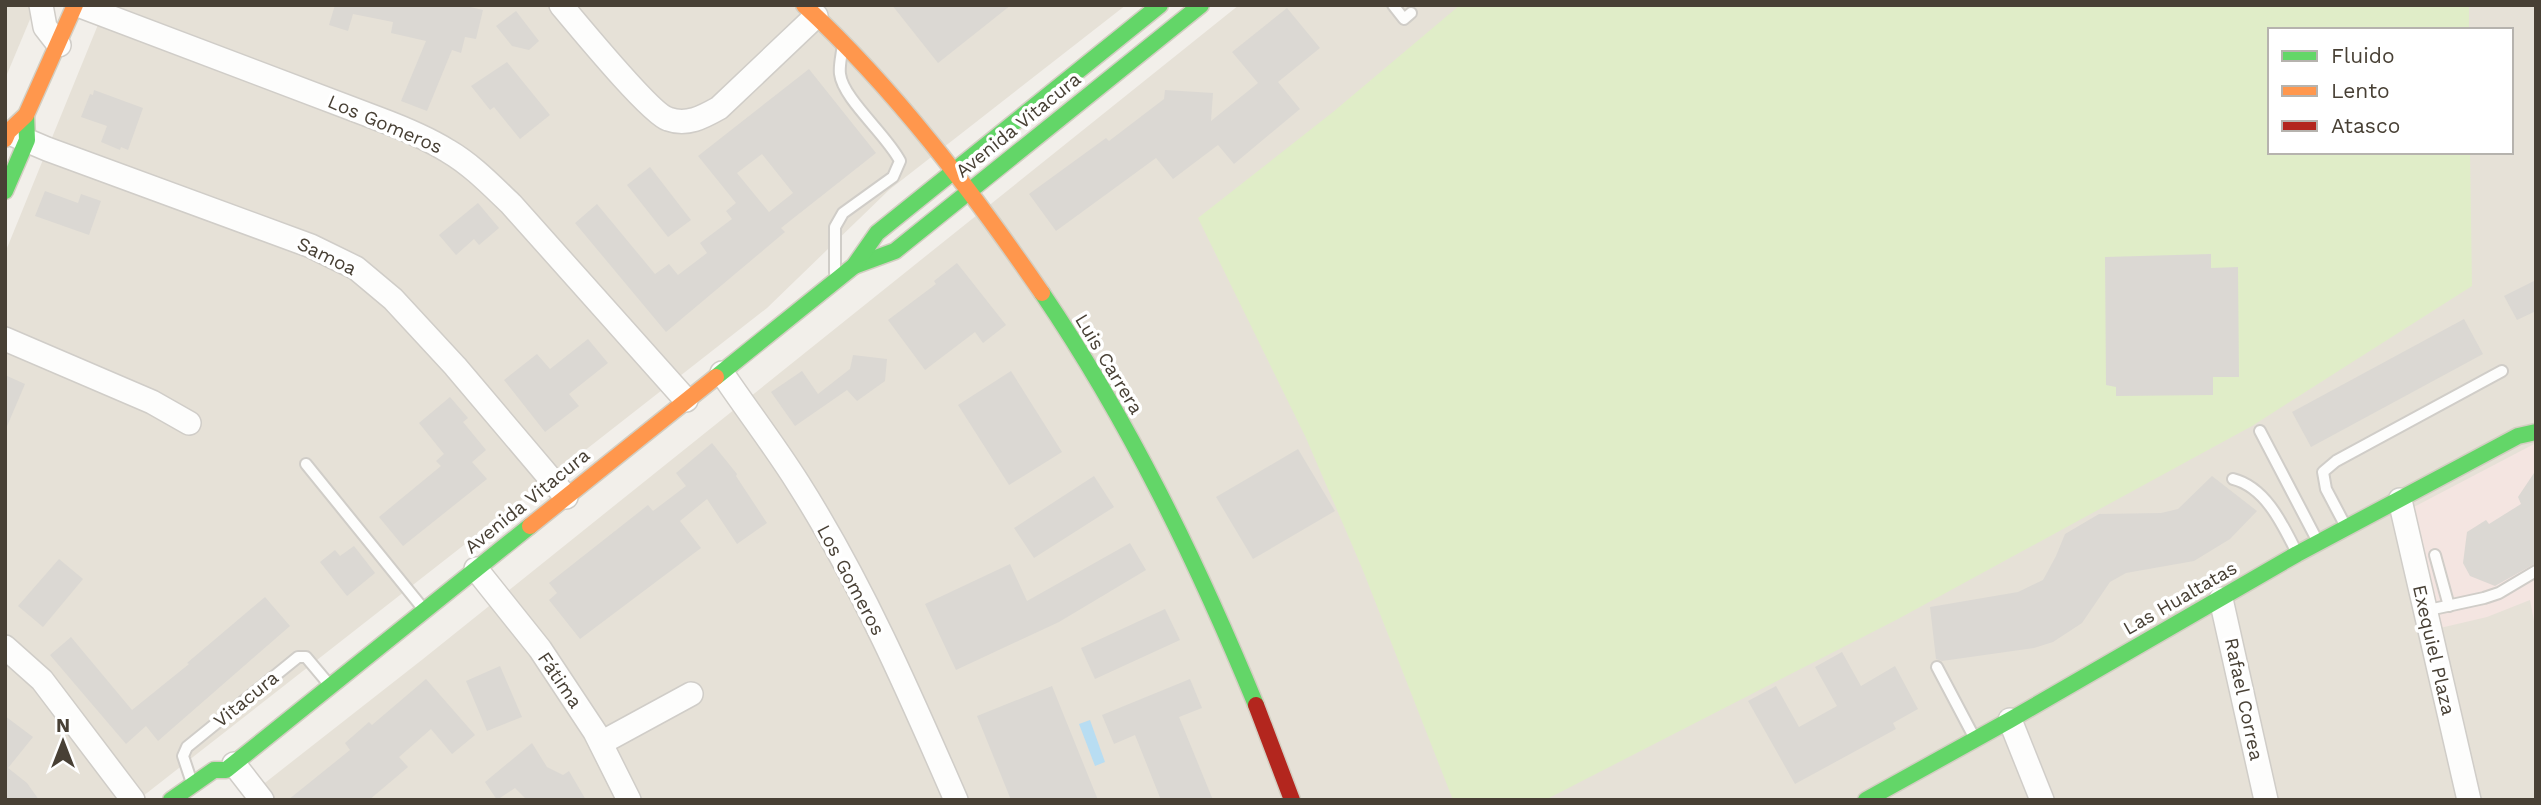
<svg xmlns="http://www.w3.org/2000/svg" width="2541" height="805" font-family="'Work Sans',sans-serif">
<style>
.residential{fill:#e6e1d7;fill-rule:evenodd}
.medical{fill:#f4e5e1}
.green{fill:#e0edc8}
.water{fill:#b8ddf2}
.building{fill:#dbd8d3;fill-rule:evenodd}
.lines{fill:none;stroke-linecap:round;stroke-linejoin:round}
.lane-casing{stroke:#d0cdc8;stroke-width:14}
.street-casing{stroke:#d0cdc8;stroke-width:26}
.fast-casing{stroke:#d3cec2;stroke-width:19}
.slow-casing{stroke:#d3cec2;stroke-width:19}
.jam-casing{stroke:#d3cec2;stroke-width:19}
.lane{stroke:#fdfdfc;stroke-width:10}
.street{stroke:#fdfdfc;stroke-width:23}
.fast{stroke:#63d668;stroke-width:16}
.slow{stroke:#ff974d;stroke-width:16}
.jam{stroke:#b3261e;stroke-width:16}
.labels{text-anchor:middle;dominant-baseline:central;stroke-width:7;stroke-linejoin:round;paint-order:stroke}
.street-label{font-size:19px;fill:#484035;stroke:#fff}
</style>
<rect width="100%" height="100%" fill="#f2efea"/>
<g class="residential">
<polygon points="5,5 36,5 5,79"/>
<polygon points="106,5 1126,5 889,190 767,308 138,800 5,800 5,253"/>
<path d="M1239,5H2536V800H243L423,659ZM2270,30H2511V152H2270Z"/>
</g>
<polygon class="medical" points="2536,443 2536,632 2530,600 2487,617 2440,628 2410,509"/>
<polygon class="green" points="1460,5 2469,5 2469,30 2270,30 2270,152 2470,152 2472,286 2252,426 1898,619 1545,800 1453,800 1362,568 1306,438 1198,218 1333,112"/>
<polygon class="water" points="1090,720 1105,762 1095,766 1079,724"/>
<g class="building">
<polygon points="335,5 462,5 483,10 476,39 465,37 461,53 452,50 427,111 401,101 426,41 391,33 393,22 353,14 348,31 329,25"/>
<polygon points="892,5 1011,5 938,63"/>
<polygon points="1287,8 1320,48 1278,82 1300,109 1234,164 1218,145 1173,179 1156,158 1056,231 1029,194 1106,138 1109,141 1164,99 1165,90 1213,93 1211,121 1258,83 1232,52"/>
<polygon points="516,11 539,41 529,50 512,46 496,26"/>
<polygon points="507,62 550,115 520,139 494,107 490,110 471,86"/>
<path d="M809,69L876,153L781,228L785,232L666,332L575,223L597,204L655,274L669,264L678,275L707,253L700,243L732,219L726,211L736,203L698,156ZM762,154L793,193L769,212L737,173Z"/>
<polygon points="94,90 143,108 128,150 121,147 120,150 101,142 107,126 81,117 90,94 93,95"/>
<polygon points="650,167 691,220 668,237 627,185"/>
<polygon points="45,191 78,203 81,194 101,201 89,235 35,216"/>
<polygon points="478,203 499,228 479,245 474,239 456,255 439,235"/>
<polygon points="2211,254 2211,268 2238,267 2239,377 2213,377 2213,395 2116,396 2116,387 2106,385 2105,257"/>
<polygon points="957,263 1006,325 983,343 975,332 925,370 888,320 936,284 934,281"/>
<polygon points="2536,280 2536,311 2517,320 2504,296"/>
<polygon points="2464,319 2483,354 2311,447 2292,412"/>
<polygon points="588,339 608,363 569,394 579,406 545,432 504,380 537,354 550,369"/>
<polygon points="853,355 887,359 885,381 857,401 847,390 795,426 771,392 802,371 818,394 850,369"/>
<polygon points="1011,371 1062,452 1009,485 958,405"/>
<polygon points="5,375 25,384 5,431"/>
<polygon points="450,397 468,418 463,422 486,450 472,462 487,479 403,546 379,517 441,466 436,461 444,454 419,423"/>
<polygon points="712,443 737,474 736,476 767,523 737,544 707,499 680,521 701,548 580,639 549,600 557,593 549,583 648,505 653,511 686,486 676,473"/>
<polygon points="1298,449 1335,511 1253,559 1216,497"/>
<polygon points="2536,470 2536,563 2495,586 2470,576 2463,563 2467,532 2486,520 2489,524 2521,504 2518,497"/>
<polygon points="1094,476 1114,507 1034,558 1014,528"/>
<polygon points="2212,476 2257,511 2230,539 2194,561 2126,573 2110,582 2082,623 2053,642 2034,648 1942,661 1936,659 1930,607 2018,592 2043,580 2056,556 2065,534 2099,514 2161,513 2178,509"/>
<polygon points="1130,543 1146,570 1059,622 956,670 925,604 1010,564 1027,601"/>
<polygon points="354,546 375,573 347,596 320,562 335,550 340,556"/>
<polygon points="59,559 83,579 43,627 18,606"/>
<polygon points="265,597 290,626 158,741 146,726 126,744 50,655 71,637 132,710 189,664 187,663"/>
<polygon points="1165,609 1180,640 1095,679 1081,648"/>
<polygon points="1842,652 1861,686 1895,666 1918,709 1893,723 1896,729 1795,784 1748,701 1776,686 1799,727 1837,706 1815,667"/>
<polygon points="500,666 522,717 487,731 466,681"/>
<polygon points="426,679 475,735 452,754 431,729 399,757 408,767 369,800 288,800 350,750 345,743 369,722 372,725"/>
<polygon points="1190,679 1202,708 1179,717 1213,800 1161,800 1135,735 1114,744 1102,715"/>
<polygon points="1052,686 1098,800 1011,800 977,716"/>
<polygon points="5,716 33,737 8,768 27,783 39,800 5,800"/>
<polygon points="532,743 547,767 563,775 569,771 586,800 527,800 515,788 497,800 485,782"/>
</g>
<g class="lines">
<defs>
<g id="lane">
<polyline points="1393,5 1404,19 1411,13"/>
<path d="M835,273V227L843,213L893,177L900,161C887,135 843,99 840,74C839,67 841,58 842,51"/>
<polyline points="2260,431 2317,540"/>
<polyline points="306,464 421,606"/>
<path d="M2233,479C2265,487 2282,523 2296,551"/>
<polyline points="2345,525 2326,489 2323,472 2336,461 2502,371"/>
<polyline points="2435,555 2449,606"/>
<polyline points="2424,611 2484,598 2499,593 2536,571"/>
<polyline points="1937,667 1974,737"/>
<polyline points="191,780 183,756 187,747 298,657 306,657 327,682"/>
</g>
<g id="street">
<polyline points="41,5 45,27 59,45"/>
<path d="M78,5L379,119C403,128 427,138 448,151C472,165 491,185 511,204L686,400"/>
<path d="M561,5C578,25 650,113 668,119C687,126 703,117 719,108L816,16"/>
<polyline points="14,135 47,149 311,246 356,268 393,299 455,366 566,497"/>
<polyline points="5,339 152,402 189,423"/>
<path d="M722,373C747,410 774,445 798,483C861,582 909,692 956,800"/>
<polyline points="2400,500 2469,800"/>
<polyline points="476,569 540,649 595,732 629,800"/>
<polyline points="2221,599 2266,800"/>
<polyline points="5,647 42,680 133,800"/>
<polyline points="2010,720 2042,800"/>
<polyline points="601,743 691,694"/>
<polyline points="234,764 262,800"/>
</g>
<g id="fast">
<polyline points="5,191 27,140 26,115"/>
<polyline points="854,266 895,251 1201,5"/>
<path d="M1042,293C1129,421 1197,562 1256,705"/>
<polyline points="716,377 854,266 877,233 1160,5"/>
<polyline points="171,800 214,770 226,770 530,526"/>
<polyline points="1866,800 2010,720 2297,554 2518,436 2536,432"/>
</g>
<g id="slow">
<path d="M804,5C896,90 971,190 1042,293"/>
<polyline points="5,139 8,132 26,115 75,5"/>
<polyline points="530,526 716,377"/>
</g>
<polyline id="jam" points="1256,705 1292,800"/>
</defs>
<use href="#lane" class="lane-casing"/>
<use href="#street" class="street-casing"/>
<use href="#fast" class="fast-casing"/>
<use href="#slow" class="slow-casing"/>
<use href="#jam" class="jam-casing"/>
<use href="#lane" class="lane"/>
<use href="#street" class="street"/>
<use href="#fast" class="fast"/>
<use href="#slow" class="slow"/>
<use href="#jam" class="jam"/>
</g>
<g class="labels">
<g class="street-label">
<text transform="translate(385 124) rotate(23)">Los Gomeros</text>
<text transform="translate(1018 125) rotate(-39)">Avenida Vitacura</text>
<text transform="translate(327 256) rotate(26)">Samoa</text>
<text transform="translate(1109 364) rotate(59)">Luis Carrera</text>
<text transform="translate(527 501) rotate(-39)">Avenida Vitacura</text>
<text transform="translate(851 580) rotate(62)">Los Gomeros</text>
<text transform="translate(2180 598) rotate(-30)">Las Hualtatas</text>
<text transform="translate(2434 650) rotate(77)">Exequiel Plaza</text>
<text transform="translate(560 680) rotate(56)">Fátima</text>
<text transform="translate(246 699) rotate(-39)">Vitacura</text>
<text transform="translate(2244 699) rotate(78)">Rafael Correa</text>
</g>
</g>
<rect width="2541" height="805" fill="none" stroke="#484035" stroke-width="14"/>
<rect x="2268" y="28" width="245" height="126" fill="#ffffff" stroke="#b6b3ae" stroke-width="2"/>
<rect x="2282" y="51" width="35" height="10" fill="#63d668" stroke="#b6b3ae" stroke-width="2"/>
<text x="2331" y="63" font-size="21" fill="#484035">Fluido</text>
<rect x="2282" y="86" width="35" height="10" fill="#ff974d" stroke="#b6b3ae" stroke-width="2"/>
<text x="2331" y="98" font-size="21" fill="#484035">Lento</text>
<rect x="2282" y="121" width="35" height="10" fill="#b3261e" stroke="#b6b3ae" stroke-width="2"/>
<text x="2331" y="133" font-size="21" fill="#484035">Atasco</text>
<g transform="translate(63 742)" stroke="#ffffff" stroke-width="5" paint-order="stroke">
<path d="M0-5L12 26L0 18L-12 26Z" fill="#484035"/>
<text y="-10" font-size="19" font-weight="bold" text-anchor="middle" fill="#484035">N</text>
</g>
</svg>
